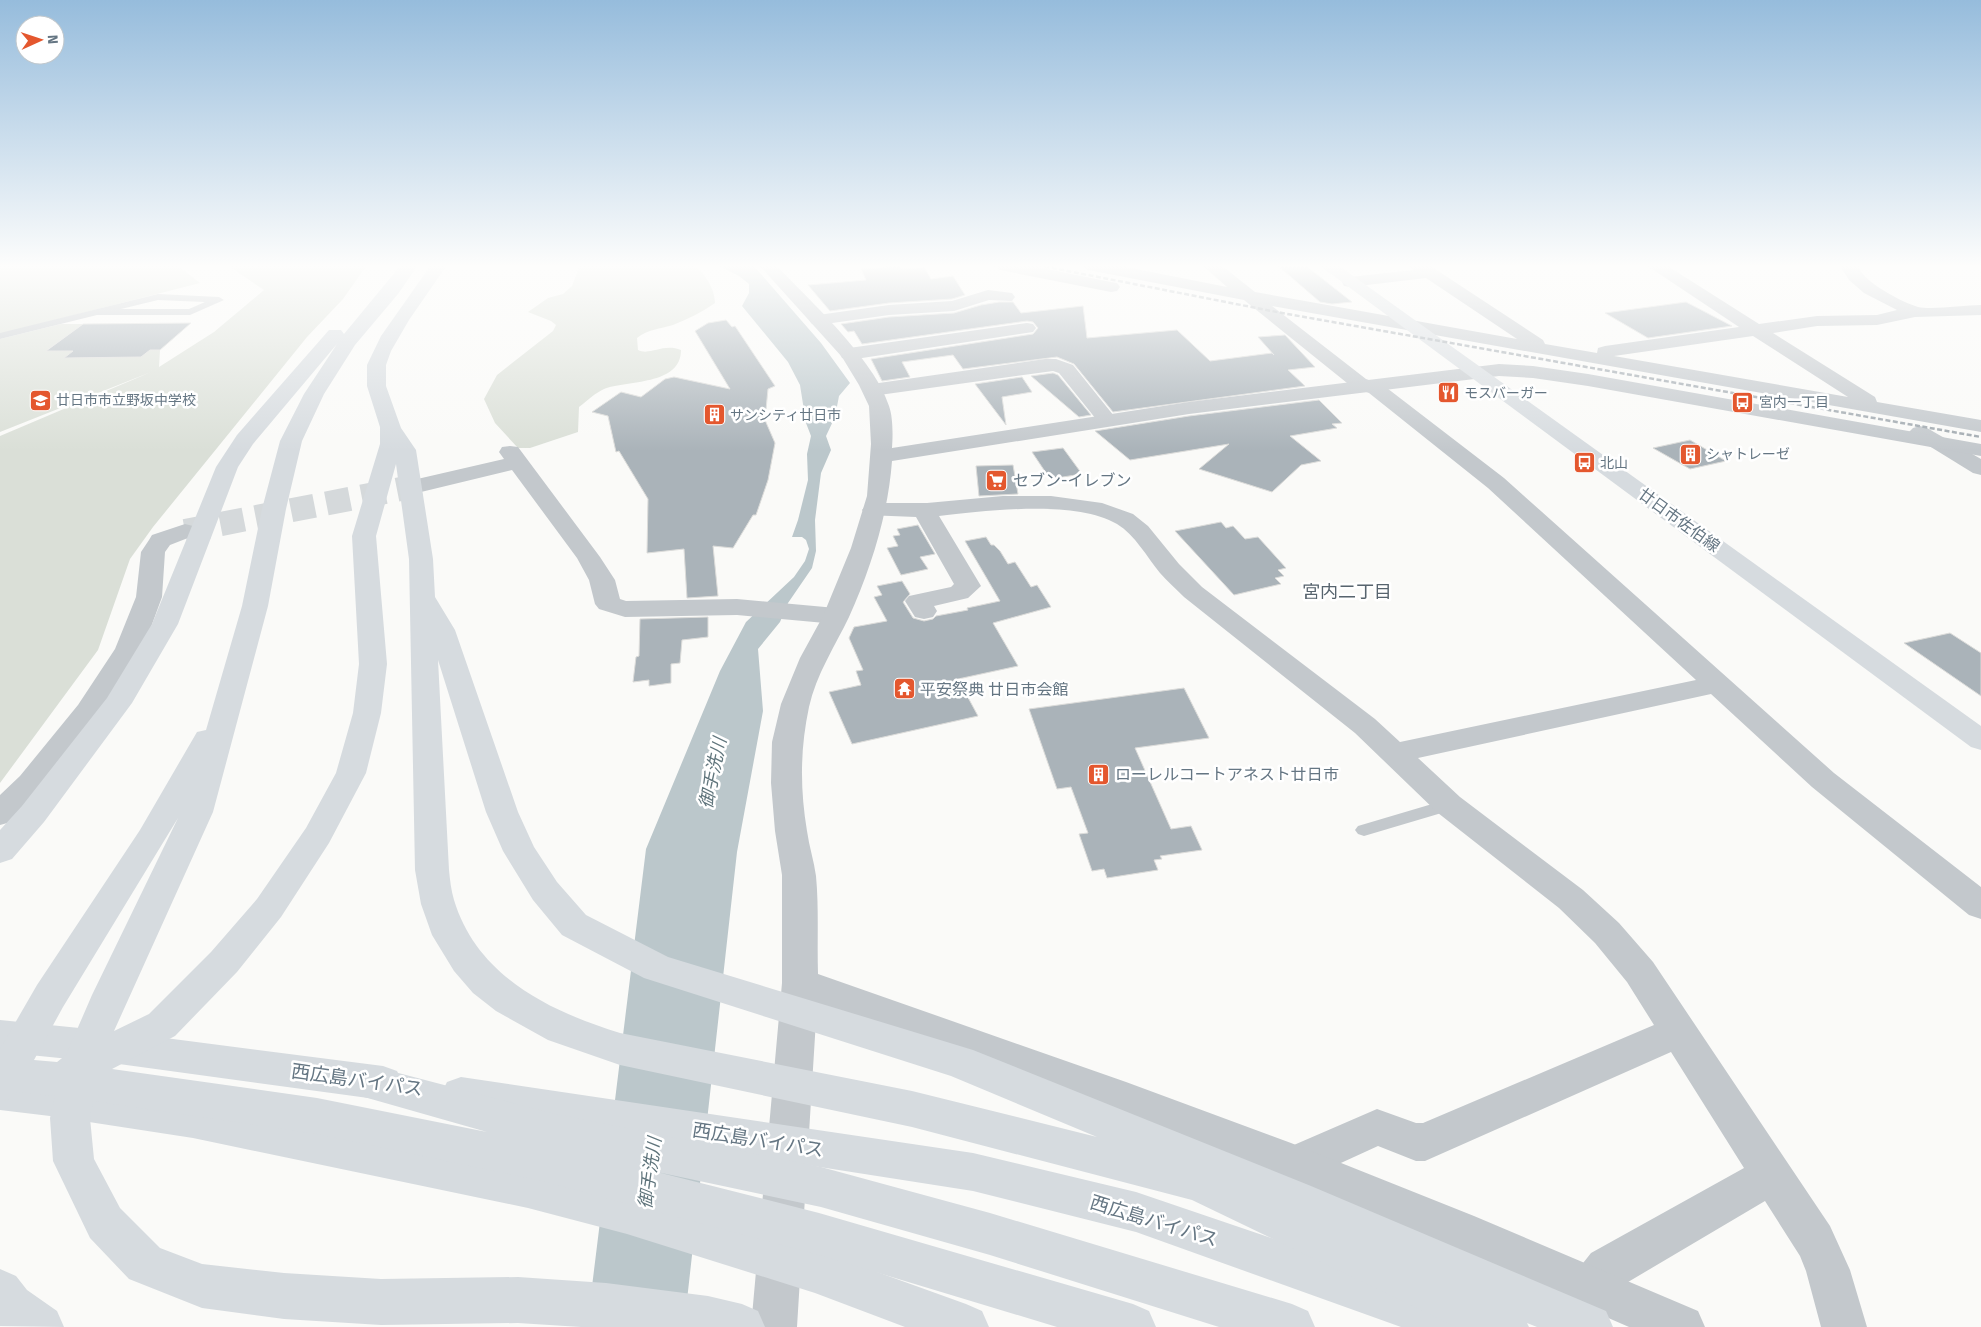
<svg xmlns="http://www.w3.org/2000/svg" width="1981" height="1327" font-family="'Fira Sans','Noto Sans JP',sans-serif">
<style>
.green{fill:#dadfd7}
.water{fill:#bbc7cb}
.building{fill:#aab3b9;stroke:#dcdcda}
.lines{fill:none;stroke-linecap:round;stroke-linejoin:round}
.minor-tunnel{stroke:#d5d9db;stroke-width:24;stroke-dasharray:24 12;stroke-linecap:butt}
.service{fill:#c3c8cc;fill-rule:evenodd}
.minor{fill:#c3c8cc;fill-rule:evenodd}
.tertiary{fill:#c3c8cc;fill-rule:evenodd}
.primary{fill:#d6dbdf;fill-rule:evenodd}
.trunk{fill:#d6dbdf;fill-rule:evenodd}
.motorway{fill:#d6dbdf;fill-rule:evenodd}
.rail{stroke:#a2aab0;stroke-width:2.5;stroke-dasharray:5 2.5;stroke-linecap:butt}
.labels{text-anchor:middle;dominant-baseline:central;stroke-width:5;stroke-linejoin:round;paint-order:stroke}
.far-poi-label{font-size:14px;fill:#657683;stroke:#fff;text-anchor:start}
.poi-label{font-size:16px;fill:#657683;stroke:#fff;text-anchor:start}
.street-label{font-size:16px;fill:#657683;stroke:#fff}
.neighbourhood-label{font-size:18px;fill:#57646e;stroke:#fff}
.water-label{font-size:18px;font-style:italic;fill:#60757c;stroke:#fff}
.near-street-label{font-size:19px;fill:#657683;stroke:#fff}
</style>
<rect width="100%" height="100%" fill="#fafaf8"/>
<g class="green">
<polygon points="0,265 177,265 200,283 0,334"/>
<polygon points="227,265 367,265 343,299 307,337 153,527 130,559 98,650 0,783 0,436 151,372 0,432 0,339 61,324 83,324 47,350 73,351 65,358 141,357 150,350 160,350 159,367 214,332 264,290"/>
<path d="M580,265H693C705,272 715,290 715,303C702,312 688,319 673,325C660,329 648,329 637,338L638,350C650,356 663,343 681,350C681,386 626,380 604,389C595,393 587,401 579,407L578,432L530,448H518L495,423L484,399L497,375L553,331L556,325L551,321L528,312L548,298L563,294L572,286Z"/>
</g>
<polygon class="water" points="717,265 753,265 821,343 850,383 839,396 835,417 826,436 831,450 821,473 815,520 816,551 812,568 788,603 780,622 758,649 763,711 737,852 684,1327 587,1327 646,849 720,671 746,622 794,577 805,561 809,549 806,540 802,537 792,537 798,520 808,480 807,454 811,436 806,423 800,385 788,362 742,306 749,293 749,284 739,276"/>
<g class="building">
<polygon points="1277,265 1305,265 1352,302 1332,304 1320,302"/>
<polygon points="900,266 902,269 924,267 931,279 953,276 965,295 952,299 889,303 830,311 808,285 866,280 861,269"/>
<polygon points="999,302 1013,302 1021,313 1083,306 1087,338 1177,330 1210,361 1272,353 1274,355 1258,337 1285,335 1315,367 1288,370 1305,386 1113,412 1074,364 1057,357 963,369 953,355 902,362 910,377 882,381 871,359 1033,334 1038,328 1033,322 1027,321 862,344 854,331 848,332 841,324 889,317 954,313 981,305"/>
<polygon points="1686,302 1732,326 1648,338 1605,313"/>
<polygon points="726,320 732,327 735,326 775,386 768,389 765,420 775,443 768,480 756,515 753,515 733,548 713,546 718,596 687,598 684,549 647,553 648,499 619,451 616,452 608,416 592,412 621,392 641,397 665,379 674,377 730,389 695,331 708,323"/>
<polygon points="191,323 160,350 150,350 141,357 64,358 73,351 46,351 83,324"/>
<polygon points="1053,373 1058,375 1091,415 1079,417 1031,376"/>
<polygon points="1022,377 1032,392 1002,397 1006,425 975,384"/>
<polygon points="1319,400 1342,423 1332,424 1337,428 1290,436 1321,461 1301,465 1272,492 1199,469 1229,444 1130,460 1095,431 1189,416"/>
<polygon points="1690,440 1726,461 1690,469 1653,448"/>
<polygon points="1063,448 1082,474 1050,479 1032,452"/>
<polygon points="1013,465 1018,494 979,496 976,466"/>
<polygon points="1221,522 1226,528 1233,526 1245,539 1258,537 1286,568 1278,570 1284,576 1275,578 1281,584 1234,595 1175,531"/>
<polygon points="918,525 935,554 920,557 928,569 901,575 887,548 898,546 893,536 900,535 897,529"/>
<polygon points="986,537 991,545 994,545 1000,551 1008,564 1015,562 1031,587 1037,585 1051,607 993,623 1018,666 958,679 978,716 852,744 829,692 861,685 856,671 863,670 849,638 854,627 887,621 874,597 882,595 877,586 902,581 910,594 903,602 913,618 924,621 933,619 936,616 968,610 967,608 1000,601 965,541"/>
<polygon points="708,617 708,637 682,640 680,663 671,664 671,683 649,686 649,680 633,682 636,657 639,656 640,619"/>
<polygon points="1950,633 1981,653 1981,696 1904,643"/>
<polygon points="1184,688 1209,738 1135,748 1171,829 1191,826 1202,850 1160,856 1162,859 1154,860 1158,870 1107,878 1104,869 1092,871 1079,834 1088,833 1071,787 1057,789 1029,709"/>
</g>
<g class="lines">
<polyline class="minor-tunnel" points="185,531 421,485"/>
<g class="service">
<path d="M158,294L219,297L224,300L190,315H97L0,339V333ZM158,300L205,302L189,309H121Z"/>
<polygon points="1449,799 1455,801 1458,805 1455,809 1364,836 1358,834 1355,830 1358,826"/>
</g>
<g class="minor">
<polygon points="992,265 1027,265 1111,282 1117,283 1120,287 1117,291 1111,292 1000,270"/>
<path d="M1080,265H1116L1227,287L1202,265H1221L1255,292L1517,339L1426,278L1350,287L1344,286L1342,282L1344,278L1350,277L1413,270L1409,265H1429L1543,340L1545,344L1597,353L1598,348L1605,346L1739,327L1646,265H1666L1759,324L1817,316L1877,315L1897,310L1864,293L1849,280L1842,269L1843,265H1859C1857,279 1905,304 1918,307C1933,310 1964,305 1981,305V315L1915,317L1877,325L1817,326L1773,333L1875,397L1877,402L1981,420V432L1272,306L1366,379L1383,385L1504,478L1834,773L1981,887V919L1969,915L1812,787L1711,694L1418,758L1460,797L1583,890L1619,923L1653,962L1830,1226L1850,1270L1867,1327H1821L1806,1271L1800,1256L1765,1201L1623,1285L1608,1304L1592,1310L1576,1304L1570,1288L1576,1272L1591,1253L1744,1168L1671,1052L1425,1161H1416L1378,1146L1295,1184L1280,1179L1274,1165L1280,1151L1377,1109L1416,1123H1423L1654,1025L1627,982L1595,943L1559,908L1438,813L1355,733L1184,597C1176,589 1167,581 1160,573C1147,557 1135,535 1117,524C1074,499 987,511 939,516L981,586L968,598L934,606L937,611L933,617L924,619L915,617L905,601L909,596L951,587L954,584L916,517L866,515L862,510L866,505L874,503H927L1003,496H1051L1102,503L1133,514L1148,526L1179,564L1202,587L1375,719L1400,742L1696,680L1488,488L1369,393L1352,387L1244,300L1088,270ZM1753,336L1848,397L1614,356Z"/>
<polygon points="988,290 1012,293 1015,297 1012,301 989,300 954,311 889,315 818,325 812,324 809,320 812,316 818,315 889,305 952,301"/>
<polygon points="1027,323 1033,324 1036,328 1033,332 849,360 842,358 840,354 842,350 849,348"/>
<polygon points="1045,359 1056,359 1073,365 1114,416 1117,420 1114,424 1107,426 1100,424 1059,373 1053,371 872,396 865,394 862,390 865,386 872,384"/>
<polygon points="1920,426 1927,428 1981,459 1981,475 1973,473 1913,436 1909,432 1913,428"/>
<polygon points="510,446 518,447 600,557 615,580 620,599 626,601 737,599 836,608 845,610 849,616 845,622 836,624 737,615 625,617 599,609 595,604 589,580 577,558 512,470 421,492 413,490 410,485 413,480 504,459 499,452 502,447"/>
<polygon points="185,524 193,526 197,531 193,536 170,545 165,552 162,597 143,649 98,719 42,792 11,822 0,825 0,795 20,776 78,705 115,649 136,597 141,552 149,540 152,535"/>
</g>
<path class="tertiary" d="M759,265H776C810,301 875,360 889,406C893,417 893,435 892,448L1189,402L1499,364L1533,366L1588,374L1981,444V456L1588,386L1533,378L1499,376L1189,414L892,461C888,515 871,568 849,617C835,646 816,675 809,707C800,749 800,789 807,831C809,846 814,861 816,876C819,908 817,942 818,974L1126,1082L1291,1143L1474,1216L1698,1311L1705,1327H1629L1388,1222L1220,1153L1058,1092L817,1004L797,1327H751L782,983V875L775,831L771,783L772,742L781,704L800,658L823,616L851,548L867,496L871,444L869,406L859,385L842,357Z"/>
<polygon class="primary" points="1319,265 1338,265 1981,726 1981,750 1971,747"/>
<g class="trunk">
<polygon points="0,1020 119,1032 383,1066 397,1071 403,1083 397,1095 383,1100 119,1064 0,1052"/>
<path d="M0,1076C111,1086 221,1107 331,1129C429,1149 527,1167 624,1192C740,1222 853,1263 966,1304L982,1311L989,1327H905L815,1293L627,1234L528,1208L193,1138L50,1116L0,1110Z"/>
<polygon points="461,1077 973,1153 1136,1192 1466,1304 1482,1311 1489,1327 1401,1327 1136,1232 973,1191 461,1111 447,1106 441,1094 447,1082"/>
</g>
<g class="motorway">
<path d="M401,265H418L398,294L355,345L324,394L302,441L286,509L268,606L213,812L114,1031L149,1014L211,952L257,899L306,828L336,773L353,713L359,664L352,536L380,444V427L367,386V365L381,336L431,265H447L409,320L391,351L386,365V386L401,428L416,450L433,559L435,597L455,630L518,812L534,847L557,882L586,915L668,957L973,1050L1311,1186L1606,1311L1613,1327H1537L1527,1323L1529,1327H1456L1192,1200L912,1127L620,1065L548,1040L496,1011L473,993L454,971L432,935L421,904L415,870L409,559L396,464L376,536L387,664L381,713L366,773L329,843L281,917L237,972L175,1036L112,1069L317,1098L487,1132L350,1093L344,1081L350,1069L364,1064L551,1113L821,1167L990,1213L1292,1304L1308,1311L1315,1327H1219L990,1255L821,1207L657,1172L819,1213L1133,1304L1149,1311L1156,1327H1057L819,1255L542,1181L317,1134L93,1101L90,1118L94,1159L120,1208L160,1248L202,1264L284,1273L381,1279L518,1277L606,1283L708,1296L742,1304L758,1311L765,1327H581L518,1323L381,1325L284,1319L202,1308L129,1279L90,1238L53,1161L50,1118L55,1096L16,1092L14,1097L0,1102V1049L37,985L140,830L197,732L206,730L242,606L262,509L280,441L304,394L337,344L253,444L238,467L178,624L132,703L44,822L12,859L0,863V830L22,806L107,698L152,624L216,467L237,435L329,330H341L344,334ZM438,660L486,812L503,851L533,900L562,935L644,978L951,1076L1097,1137L912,1091L620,1033C549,1011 477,976 454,900C451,890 450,880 449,870ZM178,818L92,995L66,1055L57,1062L34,1060L63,1007Z"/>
<polygon points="0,1269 16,1276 27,1290 57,1311 64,1327 0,1326"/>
</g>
<polyline class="rail" points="1037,265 1282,313 1981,437"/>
</g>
<linearGradient id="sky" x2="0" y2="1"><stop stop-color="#96bcdc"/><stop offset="0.59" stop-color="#fdfdfc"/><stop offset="1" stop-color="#fdfdfc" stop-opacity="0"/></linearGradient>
<rect width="1981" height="451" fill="url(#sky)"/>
<defs>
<symbol id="restaurant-square" viewBox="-11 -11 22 22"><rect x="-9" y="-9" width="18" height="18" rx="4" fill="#e4572e" stroke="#fff"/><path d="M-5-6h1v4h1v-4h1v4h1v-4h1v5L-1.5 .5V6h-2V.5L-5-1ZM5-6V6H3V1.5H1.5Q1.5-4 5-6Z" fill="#fff"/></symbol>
<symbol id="school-square" viewBox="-11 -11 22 22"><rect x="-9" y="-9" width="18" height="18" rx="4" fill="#e4572e" stroke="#fff"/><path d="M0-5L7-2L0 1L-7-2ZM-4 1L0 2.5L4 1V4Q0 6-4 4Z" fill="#fff"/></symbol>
<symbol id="bus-square" viewBox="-11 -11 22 22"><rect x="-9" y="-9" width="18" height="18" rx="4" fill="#e4572e" stroke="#fff"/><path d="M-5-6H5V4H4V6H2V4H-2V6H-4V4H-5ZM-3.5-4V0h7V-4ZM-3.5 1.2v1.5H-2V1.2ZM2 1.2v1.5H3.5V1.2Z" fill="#fff"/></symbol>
<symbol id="building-square" viewBox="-11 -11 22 22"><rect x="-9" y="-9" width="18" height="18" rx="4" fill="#e4572e" stroke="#fff"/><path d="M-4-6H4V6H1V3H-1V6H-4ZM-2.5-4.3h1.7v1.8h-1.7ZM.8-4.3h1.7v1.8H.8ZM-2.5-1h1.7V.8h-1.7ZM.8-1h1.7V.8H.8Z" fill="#fff"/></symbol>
<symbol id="supermarket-square" viewBox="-11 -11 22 22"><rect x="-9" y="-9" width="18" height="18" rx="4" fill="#e4572e" stroke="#fff"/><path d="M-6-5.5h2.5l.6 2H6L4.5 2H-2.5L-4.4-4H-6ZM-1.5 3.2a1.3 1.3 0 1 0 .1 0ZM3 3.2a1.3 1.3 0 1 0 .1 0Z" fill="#fff"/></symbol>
<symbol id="temple-square" viewBox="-11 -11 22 22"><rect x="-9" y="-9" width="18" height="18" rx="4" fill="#e4572e" stroke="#fff"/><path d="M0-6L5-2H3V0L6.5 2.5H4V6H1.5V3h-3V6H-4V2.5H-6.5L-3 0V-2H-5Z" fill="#fff"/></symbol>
</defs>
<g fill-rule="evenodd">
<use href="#restaurant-square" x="1436" y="380" width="25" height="25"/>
<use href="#school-square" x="28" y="388" width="25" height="25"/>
<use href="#bus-square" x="1730" y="390" width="25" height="25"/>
<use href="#building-square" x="702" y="402" width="25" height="25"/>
<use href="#building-square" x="1678" y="442" width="25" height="25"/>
<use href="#bus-square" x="1572" y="450" width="25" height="25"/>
<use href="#supermarket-square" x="984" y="468" width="25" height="25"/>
<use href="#temple-square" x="892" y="676" width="25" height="25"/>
<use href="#building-square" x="1086" y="762" width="25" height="25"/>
</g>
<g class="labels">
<g class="far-poi-label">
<text x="1464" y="393">モスバーガー</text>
<text x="56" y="400">廿日市市立野坂中学校</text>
<text x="1759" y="402">宮内一丁目</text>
<text x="730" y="415">サンシティ廿日市</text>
<text x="1706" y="454">シャトレーゼ</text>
<text x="1600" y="463">北山</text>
</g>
<g class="poi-label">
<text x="1013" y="480">セブン-イレブン</text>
<text x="920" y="689">平安祭典 廿日市会館</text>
<text x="1115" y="774">ローレルコートアネスト廿日市</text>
</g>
<g class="street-label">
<text transform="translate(1679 520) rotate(36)">廿日市佐伯線</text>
</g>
<g class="neighbourhood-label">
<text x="1347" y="592">宮内二丁目</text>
</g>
<g class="water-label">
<text transform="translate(713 773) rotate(-78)">御手洗川</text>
<text transform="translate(650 1173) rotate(-82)">御手洗川</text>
</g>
<g class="near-street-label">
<text transform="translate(357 1080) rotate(8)">西広島バイパス</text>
<text transform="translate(758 1140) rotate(9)">西広島バイパス</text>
<text transform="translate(1154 1221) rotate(17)">西広島バイパス</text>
</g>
</g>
<g transform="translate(40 40) rotate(87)"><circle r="24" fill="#ffffff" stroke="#c1c8cd"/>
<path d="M0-4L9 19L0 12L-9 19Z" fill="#e4572e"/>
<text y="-8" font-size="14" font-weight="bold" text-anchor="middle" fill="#657683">N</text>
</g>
</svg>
